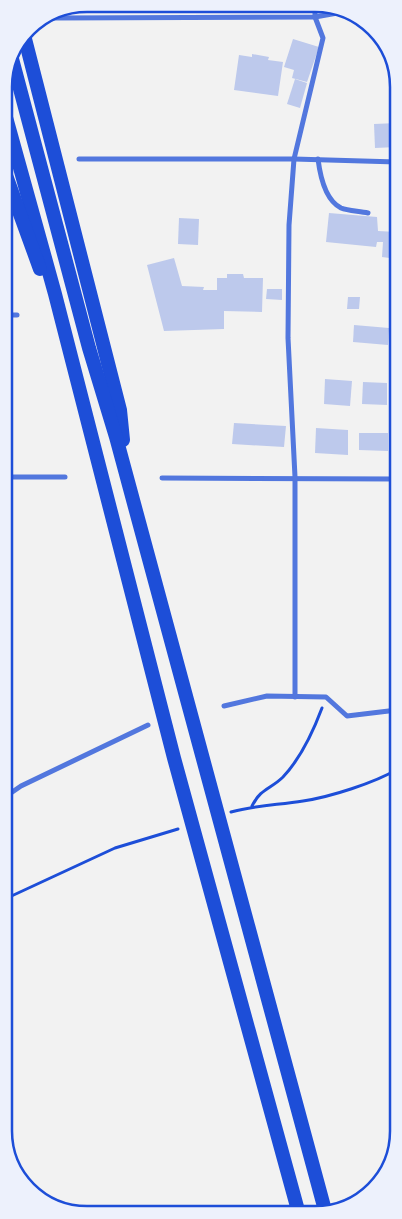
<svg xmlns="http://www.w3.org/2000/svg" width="402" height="1219" font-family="'DejaVu Sans',sans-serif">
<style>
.building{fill:#bdc9ec}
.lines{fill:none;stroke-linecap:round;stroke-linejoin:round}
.path{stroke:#1d4ed8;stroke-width:3}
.minor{stroke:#5277de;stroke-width:5}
.trunk{stroke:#1d4ed8;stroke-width:14}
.rim{fill:none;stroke:#1d4ed8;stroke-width:2.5}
</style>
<rect width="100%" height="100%" fill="#f2f2f2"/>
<g class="building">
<polygon points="194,4 214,5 213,9"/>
<polygon points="216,5 238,5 236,11 215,7"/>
<polygon points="293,39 319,47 307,82 292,78 294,70 284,67"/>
<polygon points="252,54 269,57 268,60 283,62 278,96 234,90 239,55 252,57"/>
<polygon points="388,55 394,66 395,68 386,63"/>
<polygon points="295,79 307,83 300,108 287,104"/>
<polygon points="397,123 397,147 375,148 374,124"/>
<polygon points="329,213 377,217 378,231 397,232 397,259 382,257 383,242 377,242 376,247 326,242"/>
<polygon points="179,218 199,219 198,245 178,244"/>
<polygon points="174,258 182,286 204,287 203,290 217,290 217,278 227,278 227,274 243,274 244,278 263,278 262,312 224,311 224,329 164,331 147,265"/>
<polygon points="267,289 282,289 282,300 266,299"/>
<polygon points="348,297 360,297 359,309 347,309"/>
<polygon points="354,325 389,328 388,345 353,342"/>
<polygon points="325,379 352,381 350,406 324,404"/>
<polygon points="363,382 387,383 387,405 362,404"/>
<polygon points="234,423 286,426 284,447 232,444"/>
<polygon points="316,428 348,430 348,455 315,453"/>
<polygon points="359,433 388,433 388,451 359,450"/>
</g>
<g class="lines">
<g class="path">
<path d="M252,806C261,788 271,789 283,777C301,758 313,732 322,708"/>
<path d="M231,812C255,805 279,805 303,801C330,797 374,783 398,769"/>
<polyline points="5,899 115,848 178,829"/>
</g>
<g class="minor">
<polyline points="53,18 315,17 315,5"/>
<polyline points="79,159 294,159 397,162"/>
<path d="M318,159C320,175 325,200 341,208C348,211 359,211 368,213"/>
<polyline points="4,315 17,315"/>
<polyline points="4,477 65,477"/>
<polyline points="162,478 397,479"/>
<polyline points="295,697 295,477 288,338 289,225 294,159 323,38 315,17 343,12"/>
<polyline points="224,706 267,696 326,697 347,716 397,710"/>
<polyline points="5,797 21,786 148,725"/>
</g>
<g class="trunk">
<polyline points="24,35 120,410 123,440"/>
<polyline points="11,55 89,348 116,437 326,1214"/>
<polyline points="4,110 55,294 174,758 299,1214"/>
<polyline points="4,170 40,269"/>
</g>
</g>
<path d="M0 0H402V1219H0ZM87 12H315A75 75 0 0 1 390 87V1131A75 75 0 0 1 315 1206H87A75 75 0 0 1 12 1131V87A75 75 0 0 1 87 12Z" fill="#edf1fc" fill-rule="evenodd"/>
<path class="rim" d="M87 12H315A75 75 0 0 1 390 87V1131A75 75 0 0 1 315 1206H87A75 75 0 0 1 12 1131V87A75 75 0 0 1 87 12Z"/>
</svg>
